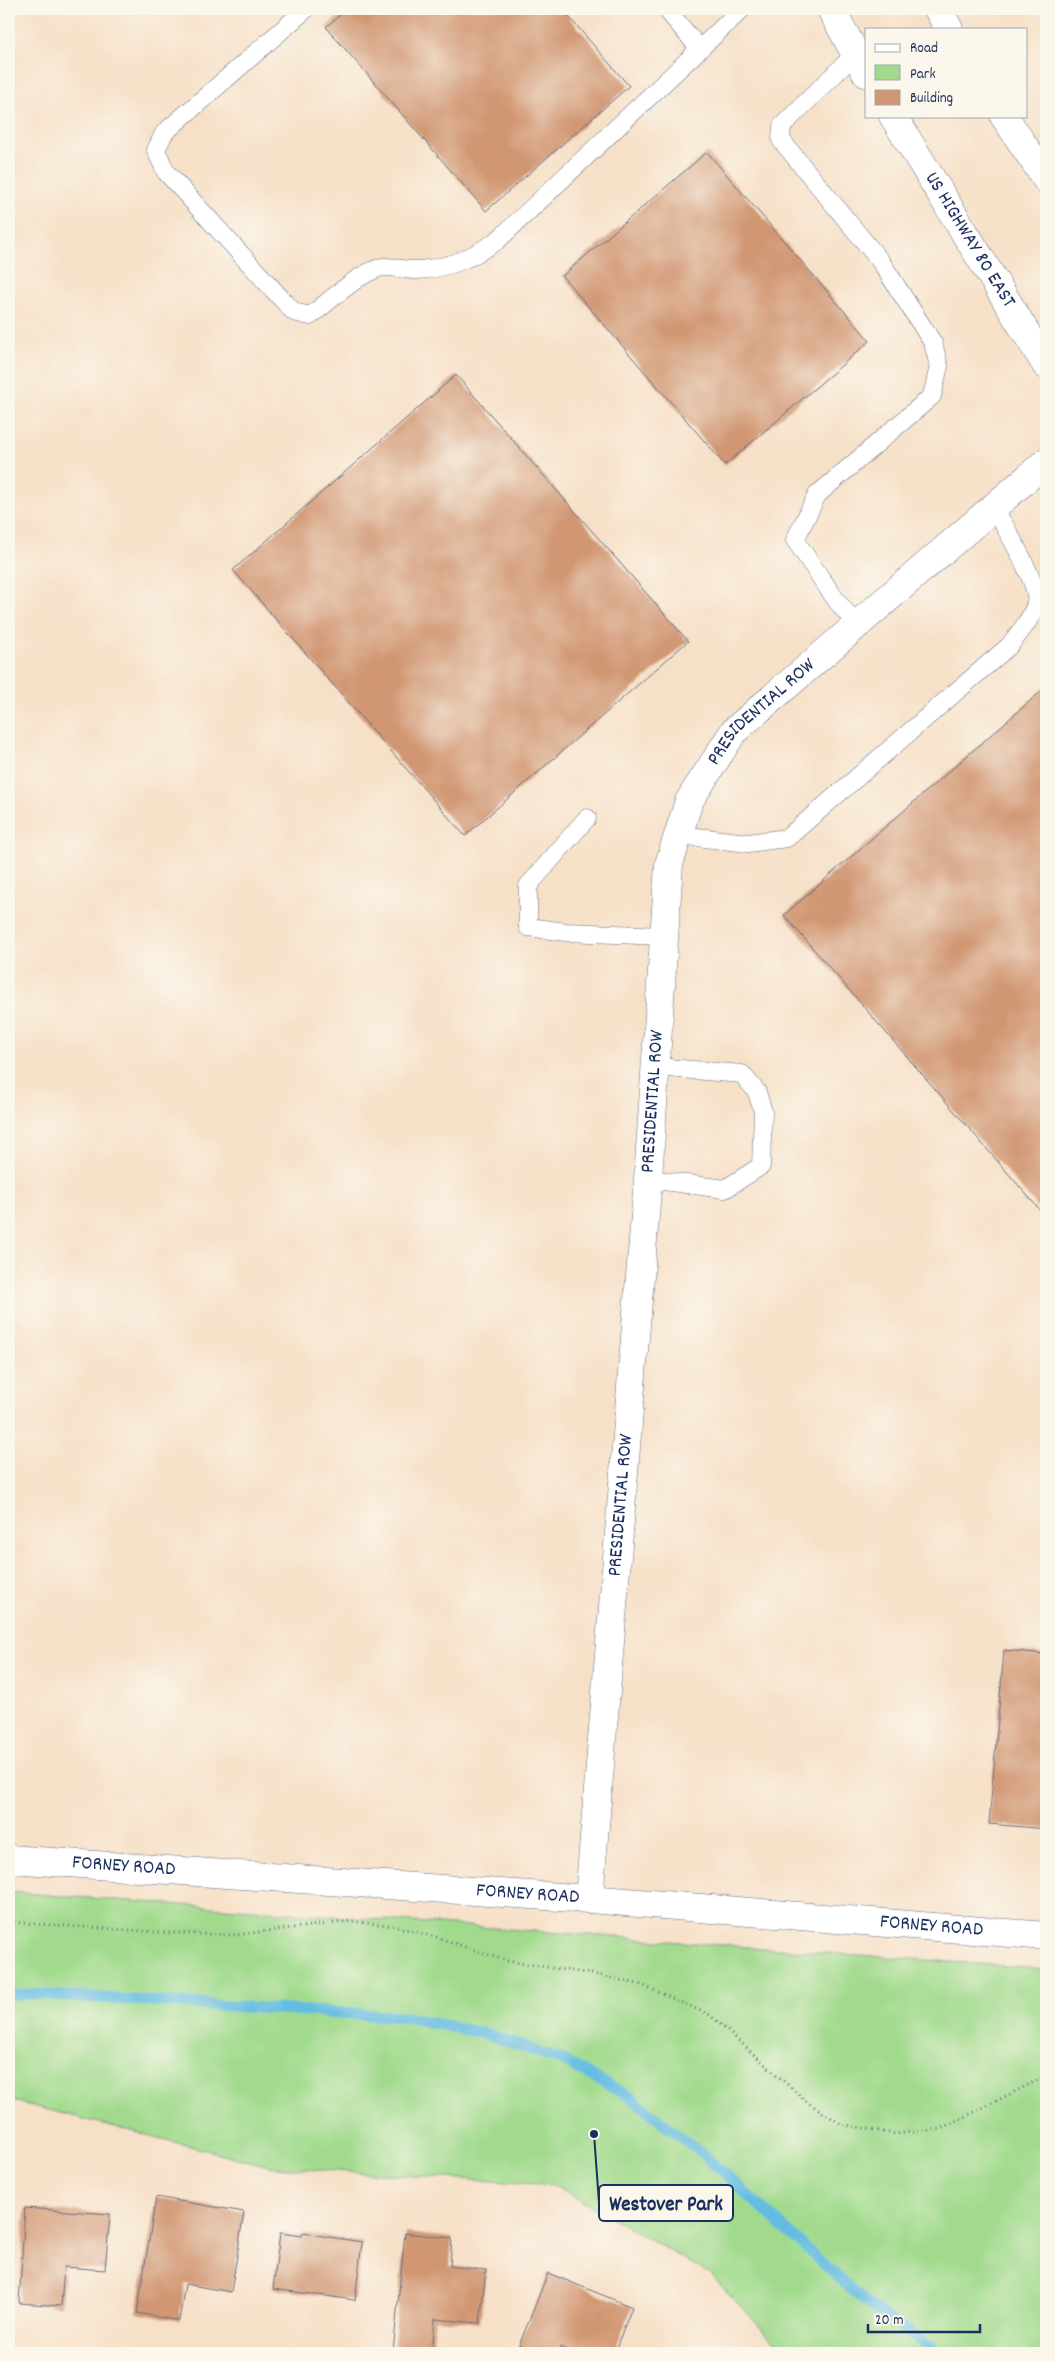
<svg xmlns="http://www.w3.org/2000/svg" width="1055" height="2362" font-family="Dekko,sans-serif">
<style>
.green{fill:#a1da8d;stroke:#5e8476}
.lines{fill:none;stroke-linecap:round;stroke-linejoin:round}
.stream{stroke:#64bce1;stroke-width:11}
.building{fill:#d19773}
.service-casing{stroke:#686d83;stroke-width:19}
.minor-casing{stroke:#686d83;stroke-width:29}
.secondary-casing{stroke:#686d83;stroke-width:29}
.motorway-casing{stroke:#686d83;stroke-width:29}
.path{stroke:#686d83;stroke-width:3;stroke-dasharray:1 4;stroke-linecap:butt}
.service{stroke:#fff;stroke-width:18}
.minor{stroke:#fff;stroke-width:28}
.secondary{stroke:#fff;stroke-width:28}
.motorway{stroke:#fff;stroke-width:28}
.labels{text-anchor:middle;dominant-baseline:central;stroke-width:4;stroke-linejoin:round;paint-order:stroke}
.street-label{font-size:20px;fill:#1b2f5e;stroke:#fbf7ec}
.leader{fill:none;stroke:#1b2f5e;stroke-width:2}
.callout-dot{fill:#1b2f5e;stroke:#fbf7ec;stroke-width:2}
.callout{fill:#fbf7ec;stroke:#1b2f5e;stroke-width:2}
.callout-label{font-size:21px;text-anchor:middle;font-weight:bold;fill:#1b2f5e}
</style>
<rect width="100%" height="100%" fill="#fbf7ec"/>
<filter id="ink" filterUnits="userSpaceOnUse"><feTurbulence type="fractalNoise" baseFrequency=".02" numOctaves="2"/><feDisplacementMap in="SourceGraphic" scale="10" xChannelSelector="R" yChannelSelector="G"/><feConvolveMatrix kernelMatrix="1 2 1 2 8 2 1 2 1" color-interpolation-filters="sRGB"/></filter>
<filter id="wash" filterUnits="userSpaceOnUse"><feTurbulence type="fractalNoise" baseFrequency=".0096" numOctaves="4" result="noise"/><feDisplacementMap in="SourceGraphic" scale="20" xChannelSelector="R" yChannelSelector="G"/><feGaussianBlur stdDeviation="1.12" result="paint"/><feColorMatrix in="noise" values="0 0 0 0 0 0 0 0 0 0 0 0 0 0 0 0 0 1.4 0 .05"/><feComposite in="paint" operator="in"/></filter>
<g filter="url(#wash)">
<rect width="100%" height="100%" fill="#f6e0c7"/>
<polygon class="green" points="9,1892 1046,1969 1046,2353 785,2353 710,2274 554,2185 273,2167 9,2100"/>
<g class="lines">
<polyline class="stream" points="9,1995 34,1994 405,2017 487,2034 564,2061 632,2098 705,2156 863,2300 938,2353"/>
</g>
<g id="blocks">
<g class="building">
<polygon points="347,9 562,9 629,86 486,211 326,27"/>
<polygon points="707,152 870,341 725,465 562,276"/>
<polygon points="456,375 688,641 465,836 233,570"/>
<polygon points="1046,687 1046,1217 784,915"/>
<polygon points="1004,1650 1046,1654 1046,1829 989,1824"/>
<polygon points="156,2197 244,2212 231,2292 185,2284 179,2321 137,2313"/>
<polygon points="25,2208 110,2214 105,2270 64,2267 61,2306 19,2303"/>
<polygon points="280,2233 302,2236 303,2233 362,2242 355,2300 273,2289"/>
<polygon points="405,2233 452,2238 450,2266 486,2270 480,2323 435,2319 432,2353 393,2352"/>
<polygon points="548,2273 632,2307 614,2353 575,2353 560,2347 558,2353 516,2353"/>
</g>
</g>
</g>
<g filter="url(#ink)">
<use href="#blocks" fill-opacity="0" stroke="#686d83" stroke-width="1"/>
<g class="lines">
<defs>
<g id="service">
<path d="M306,9L164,133L156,150L166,172L278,295L294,312L310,316C330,301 359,272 383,267C394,266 406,271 417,270C450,268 472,258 498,240L742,9"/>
<polyline points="666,9 700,49"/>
<polyline points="855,54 782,126 781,140 881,262 933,343 939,366 932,396 817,495 795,540 836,600 857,625"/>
<polyline points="587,818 528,886 528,927 566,932 664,936"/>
<path d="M679,835L748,843L787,838L1009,646C1019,633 1031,620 1036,603C1040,585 1004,524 993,507"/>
<polyline points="648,1179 725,1189 761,1166 763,1112 757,1092 742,1074 656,1067"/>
</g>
<g id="minor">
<path id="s1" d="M9,1859L589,1899L1046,1936"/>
<path id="s2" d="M589,1899L648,1179L669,864L689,801L734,731L1046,462"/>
</g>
<g id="secondary">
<polyline points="831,9 866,73"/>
<path id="s3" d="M893,116L1046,365"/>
</g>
<g id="motorway">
<polyline points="938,9 949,29"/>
<polyline points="1004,116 1046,179"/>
</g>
</defs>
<use href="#service" class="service-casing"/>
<use href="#minor" class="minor-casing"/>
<use href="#secondary" class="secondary-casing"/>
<use href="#motorway" class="motorway-casing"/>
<polyline class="path" points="9,1922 171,1933 235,1935 351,1921 395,1926 436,1937 507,1961 598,1975 642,1985 710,2015 807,2102 841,2124 895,2134 940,2129 1046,2076"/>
<use href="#service" class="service"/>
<use href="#minor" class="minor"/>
<use href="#secondary" class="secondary"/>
<use href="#motorway" class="motorway"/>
</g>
</g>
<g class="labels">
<g class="street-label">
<text stroke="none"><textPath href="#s3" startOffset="146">US HIGHWAY 80 EAST</textPath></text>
<text stroke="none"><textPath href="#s2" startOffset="1220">PRESIDENTIAL ROW</textPath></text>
<text stroke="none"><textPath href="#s2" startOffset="800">PRESIDENTIAL ROW</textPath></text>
<text stroke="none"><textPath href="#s2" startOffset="395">PRESIDENTIAL ROW</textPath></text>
<text stroke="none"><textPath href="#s1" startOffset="115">FORNEY ROAD</textPath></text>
<text stroke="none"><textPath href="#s1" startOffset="520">FORNEY ROAD</textPath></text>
<text stroke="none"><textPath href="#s1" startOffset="925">FORNEY ROAD</textPath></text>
</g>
</g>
<path class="leader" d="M594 2134L599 2203"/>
<circle class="callout-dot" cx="594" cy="2134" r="5"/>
<rect class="callout" x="599" y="2185" width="134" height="36" rx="5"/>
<g class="callout-label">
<text x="666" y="2210">Westover Park</text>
</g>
<rect width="1055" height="2362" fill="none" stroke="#fbf7ec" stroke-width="30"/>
<rect x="865" y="28" width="162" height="90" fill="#fbf7ec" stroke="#a1a7b3"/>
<rect x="875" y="44" width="25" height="8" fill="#ffffff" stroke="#a1a7b3"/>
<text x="910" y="52" font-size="15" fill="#1b2f5e">Road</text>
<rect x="875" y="65" width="25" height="15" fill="#a1da8d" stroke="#a1a7b3"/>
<text x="910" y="78" font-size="15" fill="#1b2f5e">Park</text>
<rect x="875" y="90" width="25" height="15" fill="#d19773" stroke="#a1a7b3"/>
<text x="910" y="102" font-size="15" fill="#1b2f5e">Building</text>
<path d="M868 2324v8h112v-8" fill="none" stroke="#1b2f5e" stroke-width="2.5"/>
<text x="875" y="2324" font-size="15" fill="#1b2f5e" stroke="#fbf7ec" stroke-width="4" paint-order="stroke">20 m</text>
</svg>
